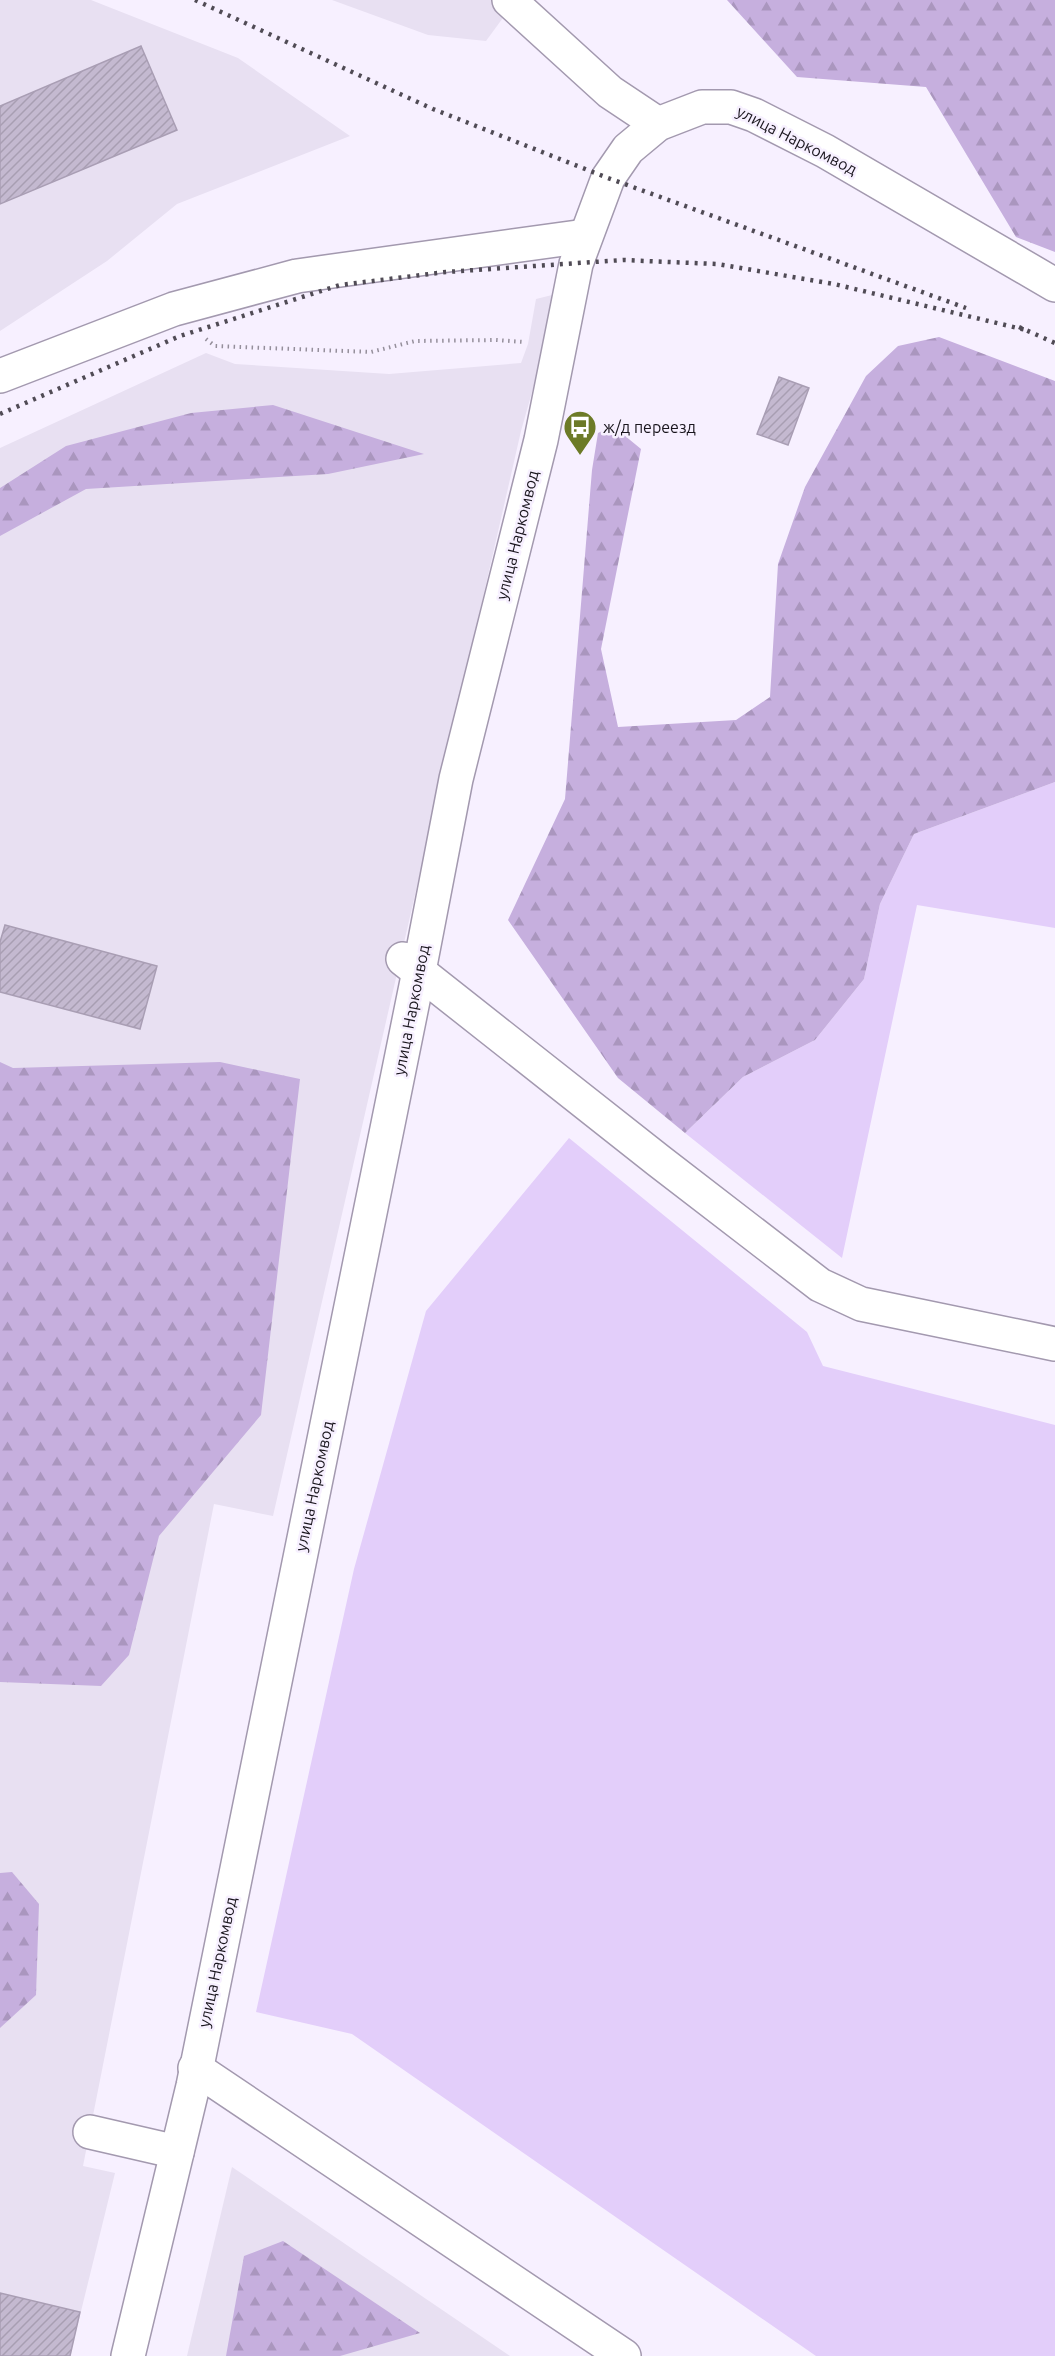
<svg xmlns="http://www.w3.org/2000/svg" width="1055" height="2356" font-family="Ubuntu,sans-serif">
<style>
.built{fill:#e8e0f2}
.grass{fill:#e3cefa}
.forest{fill:url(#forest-firs)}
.building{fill:url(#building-hatch);stroke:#a99eb4;stroke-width:1.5}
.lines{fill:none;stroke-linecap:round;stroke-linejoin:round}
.minor-casing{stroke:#a399af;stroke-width:36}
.path{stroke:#958f9b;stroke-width:4;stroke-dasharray:1.5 4.5;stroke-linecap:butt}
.minor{stroke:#fff;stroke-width:33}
.rail{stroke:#504b55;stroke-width:4.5;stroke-dasharray:3 6;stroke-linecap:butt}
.labels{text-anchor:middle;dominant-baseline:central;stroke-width:5;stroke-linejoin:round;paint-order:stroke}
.street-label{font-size:16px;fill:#19151d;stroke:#f7f0ff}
.poi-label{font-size:16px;fill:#19151d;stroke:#f7f0ff;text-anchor:start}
</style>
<defs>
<pattern id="forest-firs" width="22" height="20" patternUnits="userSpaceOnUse" patternTransform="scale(1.5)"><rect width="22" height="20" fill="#c6afde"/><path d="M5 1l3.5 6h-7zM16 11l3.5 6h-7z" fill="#aa96be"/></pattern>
<pattern id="building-hatch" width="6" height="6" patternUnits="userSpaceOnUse" patternTransform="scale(1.5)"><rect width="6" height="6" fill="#c4b9d0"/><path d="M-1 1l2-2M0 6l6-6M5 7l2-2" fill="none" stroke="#a89eb2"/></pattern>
</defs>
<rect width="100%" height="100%" fill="#f7f0ff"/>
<g class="built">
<polygon points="0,0 91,0 238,58 350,136 177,204 107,261 0,331"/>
<polygon points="332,0 516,0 486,41 428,35"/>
<polygon points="560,293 521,431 273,1516 214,1504 83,2166 115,2173 70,2356 0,2356 0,448 206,353 235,364 389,374 521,363 528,344 536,299"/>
<polygon points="232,2167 510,2356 187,2356"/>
</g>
<g class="grass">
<polygon points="1055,782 1055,928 917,905 842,1258 685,1133 743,1077 815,1040 864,979 880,904 914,834"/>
<polygon points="569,1138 807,1332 823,1366 1055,1425 1055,2356 816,2356 352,2034 256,2012 354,1569 426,1311"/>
</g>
<g class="forest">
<polygon points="727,0 1055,0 1055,252 1016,237 926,87 797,77"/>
<polygon points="939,337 1055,381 1055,782 914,834 880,904 864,979 815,1040 743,1077 685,1133 618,1078 508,920 565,799 592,470 598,433 613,426 641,449 601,649 618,727 736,720 770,697 778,564 805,487 866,376 898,346"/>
<polygon points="273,405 424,454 328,474 86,489 0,536 0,488 66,446 191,413"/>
<polygon points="0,1062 13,1068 220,1062 300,1079 261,1415 159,1536 129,1655 101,1686 0,1682"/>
<polygon points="12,1872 39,1904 36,1995 0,2028 0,1873"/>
<polygon points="283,2241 420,2333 340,2356 226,2356 244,2256"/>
</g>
<g class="building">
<polygon points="141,46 177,130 0,204 0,106"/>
<polygon points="779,377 809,388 788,445 757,434"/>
<polygon points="5,925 157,966 140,1029 0,992 0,942"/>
<polygon points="0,2293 80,2312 70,2356 0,2356"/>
</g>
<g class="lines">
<defs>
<g id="minor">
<polyline points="509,0 610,92 658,124"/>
<polyline points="0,376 174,309 297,276 585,236"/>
<polyline points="403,959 659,1161 820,1285 861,1304 1055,1344"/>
<polyline points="195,2068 624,2356"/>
<polyline points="90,2132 177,2152"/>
<polyline points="128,2356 193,2086 419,971 456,779 541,440 576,264 608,178 628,149 658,124 702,107 731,107 754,115 825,151 1055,285"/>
</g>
</defs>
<use href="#minor" class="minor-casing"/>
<polyline class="path" points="206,339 215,346 371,352 415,341 496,340 524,342"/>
<use href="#minor" class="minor"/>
<g class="rail">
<polyline points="195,0 433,109 608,178 966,308"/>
<polyline points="1019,327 1055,343"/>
<polyline points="0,414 180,336 340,285 446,272 623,260 717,264 834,284 1026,330"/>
</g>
</g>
<defs>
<symbol id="bus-pin" viewBox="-11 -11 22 30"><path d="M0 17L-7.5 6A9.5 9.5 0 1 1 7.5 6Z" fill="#6c7a27" stroke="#f7f0ff"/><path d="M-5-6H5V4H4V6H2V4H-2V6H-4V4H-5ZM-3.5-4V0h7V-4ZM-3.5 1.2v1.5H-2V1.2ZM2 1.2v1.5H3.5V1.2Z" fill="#fff"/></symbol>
</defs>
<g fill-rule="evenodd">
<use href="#bus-pin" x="561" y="408" width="38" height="52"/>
</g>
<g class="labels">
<g class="street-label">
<text transform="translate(797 140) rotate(27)">улица Наркомвод</text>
<text transform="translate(517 535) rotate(-76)">улица Наркомвод</text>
<text transform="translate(411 1010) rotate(-79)">улица Наркомвод</text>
<text transform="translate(314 1486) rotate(-78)">улица Наркомвод</text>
<text transform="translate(217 1962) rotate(-78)">улица Наркомвод</text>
</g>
<g class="poi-label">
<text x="603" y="427">ж/д переезд</text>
</g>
</g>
</svg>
